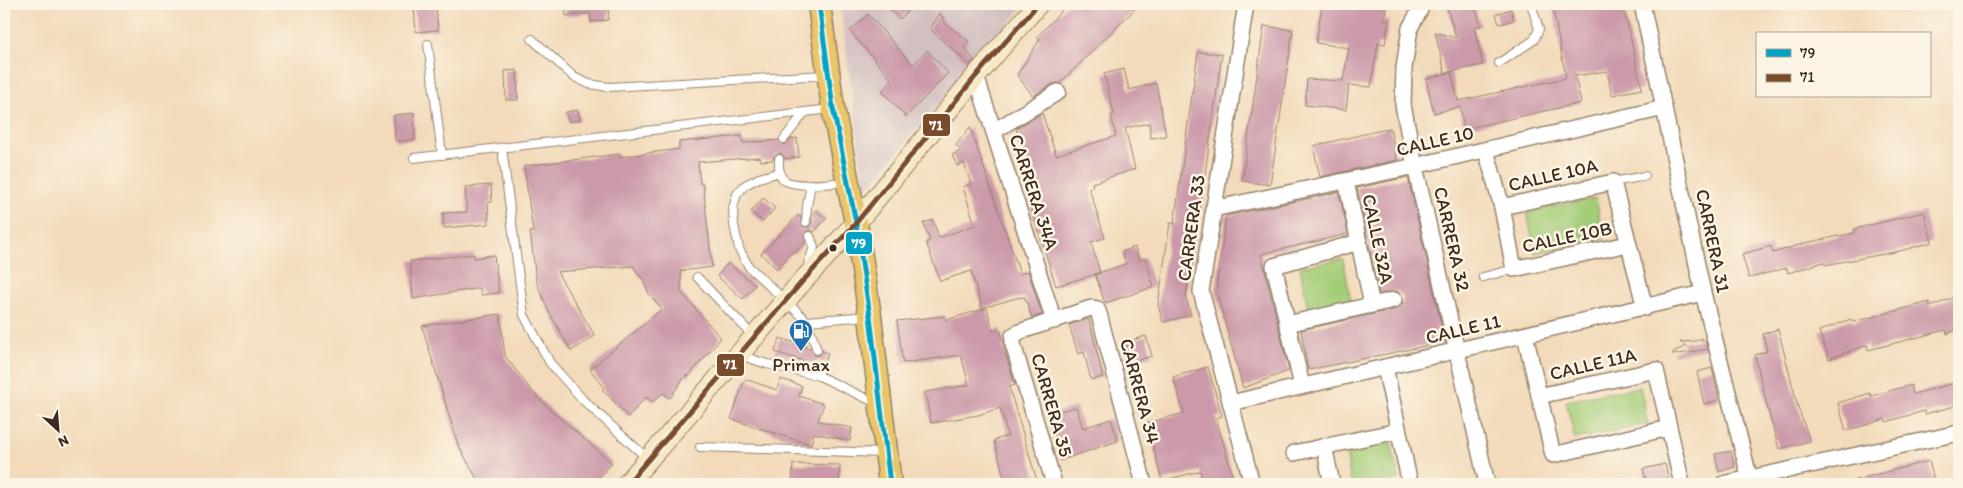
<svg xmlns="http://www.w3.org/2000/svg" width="1963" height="488" font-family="Itim,sans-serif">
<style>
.industrial{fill:#d2bfc0}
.green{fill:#a4cd78;stroke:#707c4b}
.building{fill:#cb99a9}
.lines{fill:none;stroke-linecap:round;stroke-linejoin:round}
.service-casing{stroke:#96826c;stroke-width:10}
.minor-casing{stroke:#96826c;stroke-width:18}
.secondary-casing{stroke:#96826c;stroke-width:22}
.primary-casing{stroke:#96826c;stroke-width:25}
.service{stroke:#fff;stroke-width:8}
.minor{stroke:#fff;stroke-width:15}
.secondary{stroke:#f7e8c3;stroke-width:20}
.primary{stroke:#eac669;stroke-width:22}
.bus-1-casing{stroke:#fcf5e5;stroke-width:9}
.bus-2-casing{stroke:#fcf5e5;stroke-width:9}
.bus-1{stroke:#03a3c5;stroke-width:5}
.bus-2{stroke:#7a4b2a;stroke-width:5}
.bus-dot{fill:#3b2a1e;stroke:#fcf5e5;stroke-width:2}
.labels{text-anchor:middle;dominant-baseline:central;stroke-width:5;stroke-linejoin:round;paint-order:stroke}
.street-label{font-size:19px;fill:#3b2a1e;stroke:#fcf5e5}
.poi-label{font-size:19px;fill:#3b2a1e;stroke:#fcf5e5}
.line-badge{stroke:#fcf5e5;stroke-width:2}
.badge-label{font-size:14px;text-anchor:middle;font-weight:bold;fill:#fff}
</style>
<rect width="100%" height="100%" fill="#fcf5e5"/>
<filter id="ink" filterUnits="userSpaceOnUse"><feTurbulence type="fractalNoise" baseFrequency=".02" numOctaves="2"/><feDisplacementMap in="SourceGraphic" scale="10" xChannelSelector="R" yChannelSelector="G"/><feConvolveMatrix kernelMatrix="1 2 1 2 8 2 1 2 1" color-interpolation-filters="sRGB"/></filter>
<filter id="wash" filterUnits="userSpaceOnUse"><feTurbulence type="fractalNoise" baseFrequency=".0096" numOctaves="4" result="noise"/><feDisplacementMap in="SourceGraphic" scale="20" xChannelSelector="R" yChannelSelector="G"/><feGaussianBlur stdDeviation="1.12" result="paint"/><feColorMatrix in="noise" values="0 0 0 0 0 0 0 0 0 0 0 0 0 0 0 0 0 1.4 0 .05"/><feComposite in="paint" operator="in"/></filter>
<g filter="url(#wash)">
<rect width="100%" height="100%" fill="#f2daba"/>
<polygon class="industrial" points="840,4 1025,4 865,190"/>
<g class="green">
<polygon points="1596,198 1603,238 1535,253 1527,212"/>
<polygon points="1343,259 1351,301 1308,309 1300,267"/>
<polygon points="1640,387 1648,424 1575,439 1566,401"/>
<polygon points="1391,443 1399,479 1378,484 1351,484 1346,451"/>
</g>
<g id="blocks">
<g class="building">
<polygon points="565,4 609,4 608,20 591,22 590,13 566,16"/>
<polygon points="884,4 903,4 909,10 900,19"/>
<polygon points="1068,4 1140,4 1060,83 1053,84 1033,96 1017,75 1040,39 1037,37"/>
<polygon points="1322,4 1387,4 1384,20 1389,20 1385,44 1378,43 1371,87 1349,85 1346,110 1305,105 1307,79 1343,81 1349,48 1316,43"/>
<polygon points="1446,4 1474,4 1481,26 1474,27 1483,65 1445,73 1435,32 1456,38"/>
<polygon points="1552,4 1623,4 1642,89 1612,95 1607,71 1575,76 1581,103 1464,129 1460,107 1434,113 1426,79 1451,72 1458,101 1566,78"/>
<polygon points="436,6 438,30 416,32 414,8"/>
<polygon points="1511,9 1514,20 1499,24 1496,14"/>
<polygon points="940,13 945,23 969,41 964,46 974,60 970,65 930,29"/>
<polygon points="868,14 913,65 927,50 948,73 906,117 882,91 892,80 850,31"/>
<polygon points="1264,26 1293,30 1270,185 1242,181"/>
<polygon points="1198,52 1222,54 1199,216 1190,267 1186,297 1191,315 1163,322 1158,305 1170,223 1174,224"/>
<polygon points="1124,69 1129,90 1156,83 1166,136 1151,138 1149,123 1125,128 1135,169 1092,183 1093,187 1089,188 1105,238 1091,242 1100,273 1056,286 1030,205 1040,202 1016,129 1042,113 1056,155 1116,136 1111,115 1114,114 1104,74"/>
<polygon points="517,70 518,100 506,100 505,71"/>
<polygon points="578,110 580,120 569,122 566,112"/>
<polygon points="414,113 415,140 395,141 394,115"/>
<polygon points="970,127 1020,274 1028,271 1042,314 1032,318 1025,297 1016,298 982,308 971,271 940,281 926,242 930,241 923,223 933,220 939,238 975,225 963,187 971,184 964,163 957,166 952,155 961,151 956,145"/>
<polygon points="1390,128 1397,160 1320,177 1313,146"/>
<polygon points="742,136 743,143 779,140 784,145 791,139 797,138 799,157 785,159 782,154 779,153 774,156 773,160 761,161 760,157 698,162 700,184 703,184 712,267 681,271 681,292 721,338 688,377 686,375 670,398 663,393 653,402 646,397 628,417 602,389 604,387 590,369 662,309 649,294 642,277 640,277 633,266 557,272 595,336 571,351 547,308 536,280 530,232 533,232 524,166 619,154 619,157 679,149 679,142"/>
<polygon points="1408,177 1445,342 1308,370 1301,330 1396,309 1403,303 1403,297 1397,291 1379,294 1357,188"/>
<polygon points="491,185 492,202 488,202 489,224 444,228 443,213 467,212 465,187"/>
<polygon points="1339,192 1348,234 1261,254 1289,371 1243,388 1216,290 1226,216"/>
<polygon points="763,198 775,208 763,222 751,212"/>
<polygon points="816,210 826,219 814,232 810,230 806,232 804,236 806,241 794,254 792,252 777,269 761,254 798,215 801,217 803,226 809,227 812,223 812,215"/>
<polygon points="1924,212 1932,242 1900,251 1825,265 1824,262 1788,273 1787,268 1749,278 1742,254 1771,246 1773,253 1805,243 1854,233 1854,229"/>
<polygon points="1135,247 1139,260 1145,258 1154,287 1105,303 1095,274 1126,264 1122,252"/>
<polygon points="474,254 474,258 494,255 499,293 481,295 480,288 413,299 410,261"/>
<polygon points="728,263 755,285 743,299 717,276"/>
<polygon points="1959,295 1959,329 1947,334 1946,330 1868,350 1867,345 1829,359 1819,331 1851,319 1853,322 1929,302 1930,307"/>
<polygon points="987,308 993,331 1000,329 1004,344 1003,346 1015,385 1009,387 1038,484 1006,484 994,440 1008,436 1000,408 978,415 931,423 925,392 969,385 961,355 903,363 897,321 945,316 946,320"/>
<polygon points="500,314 505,356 531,390 553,412 612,463 593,484 480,484 458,445 422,326"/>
<polygon points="1089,319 1103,377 1091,380 1084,352 1078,354 1069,325"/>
<polygon points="1778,329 1798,407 1810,441 1779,449 1767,406 1755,355 1767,351 1763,334"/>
<polygon points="1146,336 1152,356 1132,362 1126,342"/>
<polygon points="780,338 810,348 815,355 819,355 822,351 828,353 824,364 819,360 814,364 775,352"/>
<polygon points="1702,338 1703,341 1705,341 1708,349 1673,355 1673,352 1686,346 1680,342 1695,341"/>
<polygon points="1208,367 1222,416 1216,418 1235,484 1204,484 1200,471 1162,481 1147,423 1184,413 1173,377"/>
<polygon points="1712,368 1719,400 1704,404 1697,372"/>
<polygon points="745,379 777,390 781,379 802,386 799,396 824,404 818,421 852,428 850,441 814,433 811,445 731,419"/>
<polygon points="1959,382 1959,405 1925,414 1924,411 1886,422 1885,419 1846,431 1838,403 1870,393 1871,396 1911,385 1913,394"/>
<polygon points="1076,407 1083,428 1111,419 1118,441 1061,460 1049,414"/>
<polygon points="1731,451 1735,467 1719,472 1715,454"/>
<polygon points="1929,461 1935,484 1856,484 1855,480"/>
<polygon points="793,464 840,465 839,484 792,484"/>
<polygon points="1665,464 1669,482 1647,484 1643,469"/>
</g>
</g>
</g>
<g filter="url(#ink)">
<use href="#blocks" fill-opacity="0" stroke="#96826c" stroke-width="1"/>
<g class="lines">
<defs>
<g id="service">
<polyline points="532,39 574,77 589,84 609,87 826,75"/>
<polyline points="428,44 442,155"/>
<polyline points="1499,63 1534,40 1539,29 1531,4"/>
<polyline points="784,139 805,112"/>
<polyline points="502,148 524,315 550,363 584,401 648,459"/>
<polyline points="414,158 831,109"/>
<path d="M779,159C779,165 778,174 783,179C793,189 832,183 847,182"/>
<polyline points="780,172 759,178 745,185 737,194 733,208 734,225 739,249 749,267 807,321 817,350"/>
<polyline points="1613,182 1645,176"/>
<polyline points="806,222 807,206 811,184"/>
<polyline points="808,265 814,247 810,236"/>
<polyline points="697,277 754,337"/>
<polyline points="1483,277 1514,269"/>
<polyline points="807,321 868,316"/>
<polyline points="739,355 767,364 819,376 876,403"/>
<polyline points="819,376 819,366"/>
<polyline points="700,447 884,453"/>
</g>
<g id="minor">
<polyline points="1246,4 1201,291 1252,484"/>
<polyline points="1423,4 1410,28 1404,68 1403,105 1415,166 1487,484"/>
<polyline points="1642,4 1703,293 1751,484"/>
<polyline points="976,76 1054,321"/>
<polyline points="994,131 1058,92"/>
<polyline points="1486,150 1502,207 1514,269 1628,244"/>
<polyline points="1346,181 1372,305"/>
<polyline points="1502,207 1613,182 1645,308"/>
<polyline points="1213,209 1415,166 1664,108"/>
<polyline points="1287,324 1394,300"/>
<polyline points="1525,335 1553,455 1669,428"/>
<polyline points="1385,367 1410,484"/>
<polyline points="1302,386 1274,266 1359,242"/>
<polyline points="1539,396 1656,370 1682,484"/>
<polyline points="1231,403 1703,293"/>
<polyline points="1324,446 1332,484"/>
<polyline points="1294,453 1398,431"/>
<polyline points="1054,484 1013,344 1013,336 1019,332 1091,308 1097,309 1099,314 1144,484"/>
<polyline points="1723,484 1959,433"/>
</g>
<polyline id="secondary" points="627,484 801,283 856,223 976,76 1038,4"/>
<polyline id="primary" points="819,4 833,108 856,223 870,316 890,484"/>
</defs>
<use href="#service" class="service-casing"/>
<use href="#minor" class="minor-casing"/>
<use href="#secondary" class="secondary-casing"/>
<use href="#primary" class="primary-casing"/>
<use href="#service" class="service"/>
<use href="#minor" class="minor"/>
<use href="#secondary" class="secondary"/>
<use href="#primary" class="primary"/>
<defs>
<polyline id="bus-1" points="819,4 833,108 856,223 870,316 890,484"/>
<polyline id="bus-2" points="627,484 801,283 856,223 976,76 1038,4"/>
</defs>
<use href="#bus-1" class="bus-1-casing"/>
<use href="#bus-2" class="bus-2-casing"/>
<use href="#bus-1" class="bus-1"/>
<use href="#bus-2" class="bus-2"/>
</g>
</g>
<defs>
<symbol id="fuel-pin" viewBox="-11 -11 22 30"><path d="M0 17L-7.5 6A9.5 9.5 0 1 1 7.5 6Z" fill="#1f6fb2" stroke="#fcf5e5"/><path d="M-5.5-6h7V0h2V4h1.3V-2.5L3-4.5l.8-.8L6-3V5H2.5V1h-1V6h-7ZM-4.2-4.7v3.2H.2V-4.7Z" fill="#fff"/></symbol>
</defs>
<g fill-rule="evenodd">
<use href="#fuel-pin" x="787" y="317" width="28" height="38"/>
</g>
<circle class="bus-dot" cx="833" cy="248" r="4.5"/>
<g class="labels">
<g class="street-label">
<text transform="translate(1435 141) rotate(-13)">CALLE 10</text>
<text transform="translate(1553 175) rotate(-13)">CALLE 10A</text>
<text transform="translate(1034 192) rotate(72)">CARRERA 34A</text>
<text transform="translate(1191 228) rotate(-82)">CARRERA 33</text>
<text transform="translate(1567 237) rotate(-12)">CALLE 10B</text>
<text transform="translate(1378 239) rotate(78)">CALLE 32A</text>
<text transform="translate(1452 239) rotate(77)">CARRERA 32</text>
<text transform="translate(1713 241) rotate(78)">CARRERA 31</text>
<text transform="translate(1463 329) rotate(-13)">CALLE 11</text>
<text transform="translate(1593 364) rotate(-13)">CALLE 11A</text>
<text transform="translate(1140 391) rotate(75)">CARRERA 34</text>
<text transform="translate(1052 405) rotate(74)">CARRERA 35</text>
</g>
<g class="poi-label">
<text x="801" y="364">Primax</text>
</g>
</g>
<g class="line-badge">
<rect x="922" y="113" width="29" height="24" rx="5" fill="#7a4b2a"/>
<rect x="845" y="231" width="28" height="24" rx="5" fill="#03a3c5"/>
<rect x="716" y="353" width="29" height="24" rx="5" fill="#7a4b2a"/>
</g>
<g class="badge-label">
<text x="936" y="130">71</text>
<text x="859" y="248">79</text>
<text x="730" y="369">71</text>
</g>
<rect width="1963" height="488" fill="none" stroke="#fcf5e5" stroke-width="20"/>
<rect x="1756" y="32" width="175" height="65" fill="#fcf5e5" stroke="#afa495"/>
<rect x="1766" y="49" width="25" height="8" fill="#03a3c5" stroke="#afa495"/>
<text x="1800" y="58" font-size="15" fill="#3b2a1e">79</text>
<rect x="1766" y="74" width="25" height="8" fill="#7a4b2a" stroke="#afa495"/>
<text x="1800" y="82" font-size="15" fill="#3b2a1e">71</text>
<g transform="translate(58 430) rotate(154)" stroke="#fcf5e5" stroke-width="4" paint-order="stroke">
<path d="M0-4L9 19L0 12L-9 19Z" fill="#3b2a1e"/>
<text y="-8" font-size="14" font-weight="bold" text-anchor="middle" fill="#3b2a1e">N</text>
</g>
</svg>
